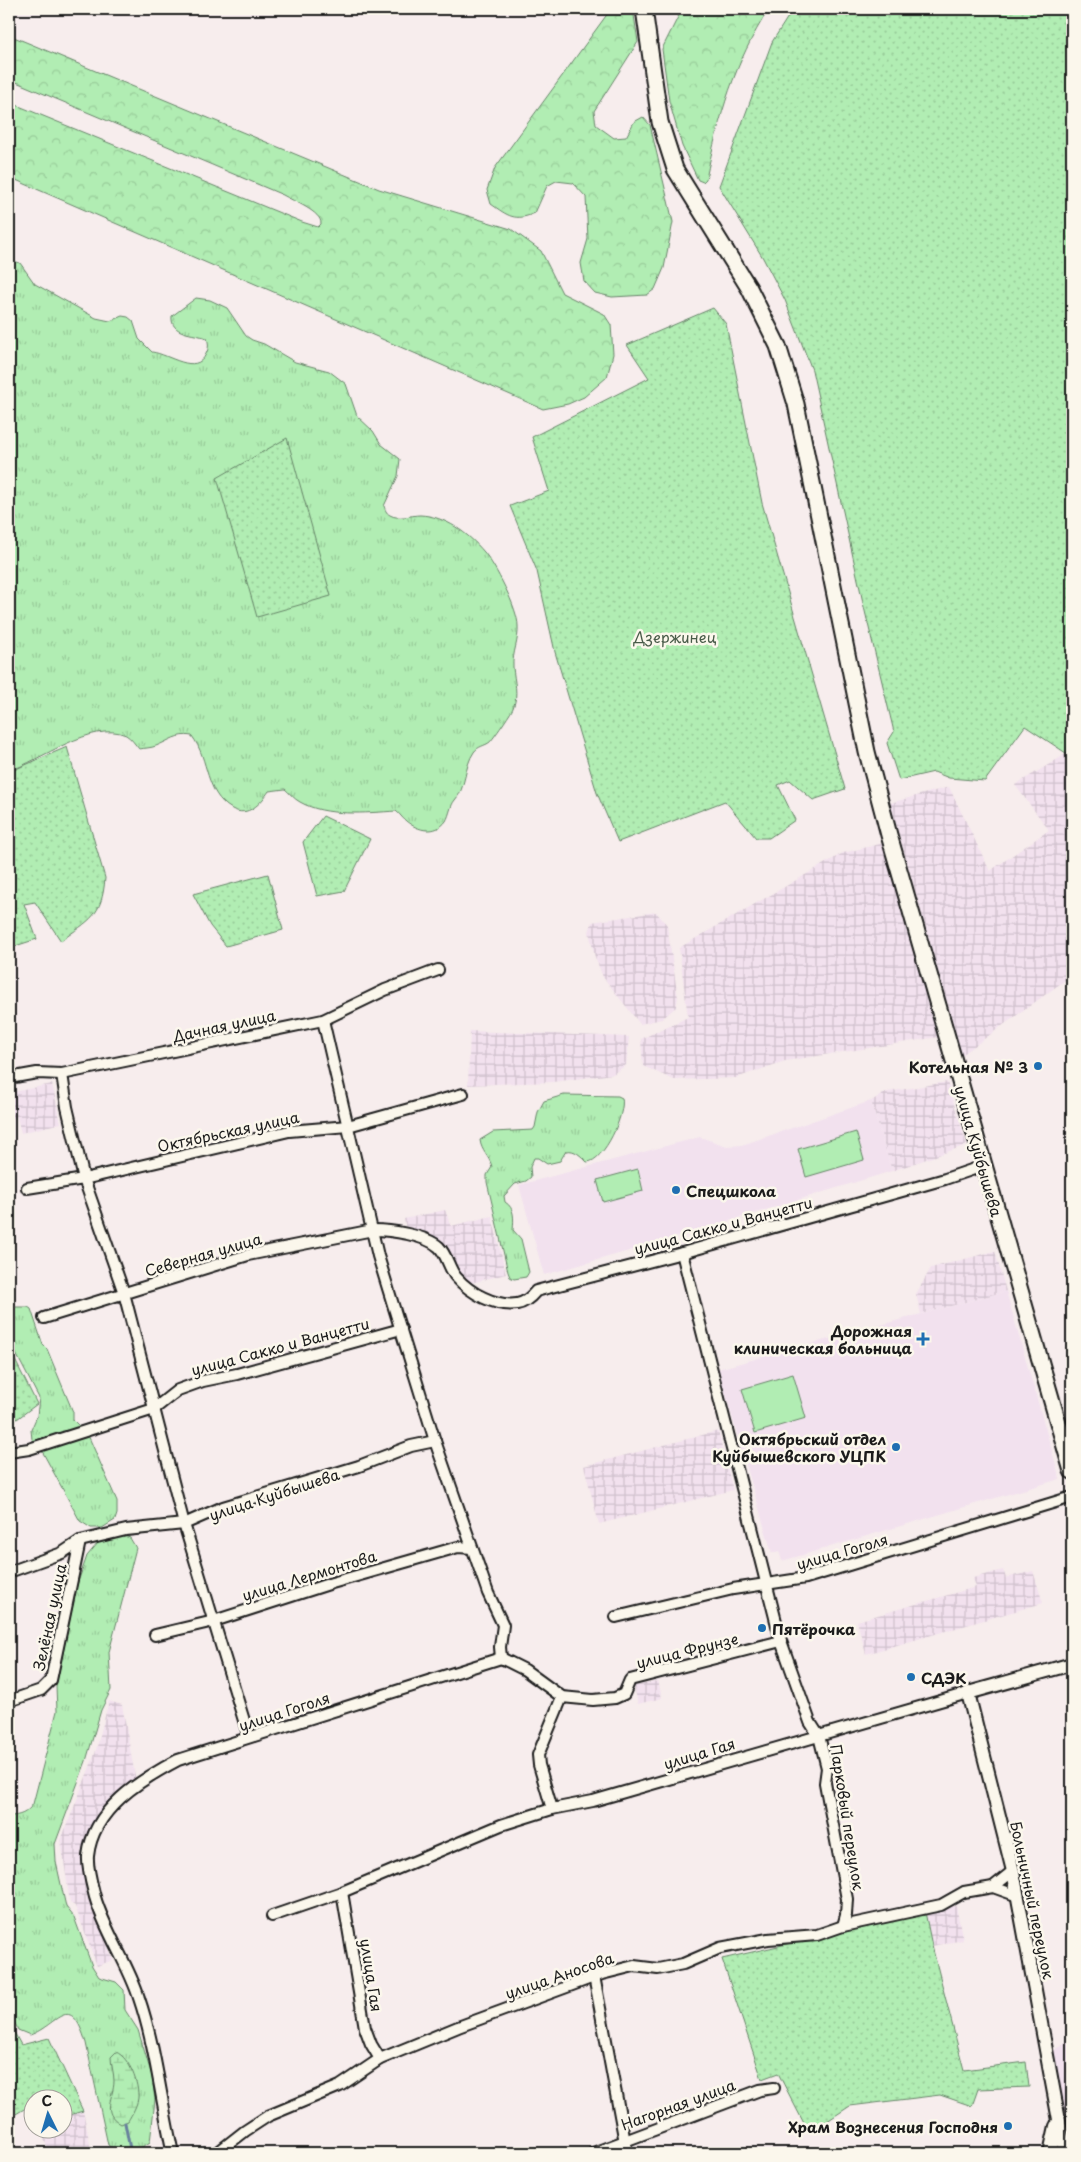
<svg xmlns="http://www.w3.org/2000/svg" width="1081" height="2162" font-family="'Playpen Sans',sans-serif">
<style>
.built{fill:#f2e1ee}
.industrial{fill:url(#industrial-grid)}
.grass{fill:url(#grass-tufts);stroke:#668468}
.forest{fill:url(#forest-crowns);stroke:#668468}
.wetland{fill:url(#wetland-marsh);stroke:#668468}
.park{fill:url(#park-dots);stroke:#668468}
.pitch{fill:#b1edb3;stroke:#668468}
.lines{fill:none;stroke-linecap:round;stroke-linejoin:round}
.stream{stroke:#67819c;stroke-width:3}
.minor-casing{stroke:#1c1c1c;stroke-width:14}
.tertiary-casing{stroke:#1c1c1c;stroke-width:16}
.secondary-casing{stroke:#1c1c1c;stroke-width:19}
.minor{stroke:#fbf7ec;stroke-width:10}
.tertiary{stroke:#fbf7ec;stroke-width:12}
.secondary{stroke:#fbf7ec;stroke-width:15}
.poi-dot{fill:#1f6fb2;stroke:#fbf7ec;stroke-width:2}
.labels{text-anchor:middle;dominant-baseline:central;stroke-width:5;stroke-linejoin:round;paint-order:stroke}
.park-label{font-size:15px;fill:#495b49;stroke:#fbf7ec}
.street-label{font-size:15px;fill:#1c1c1c;stroke:#fbf7ec}
.poi-label{font-size:15px;font-weight:bold;fill:#1c1c1c;stroke:#fbf7ec;text-anchor:end}
</style>
<defs>
<pattern id="industrial-grid" width="8" height="8" patternUnits="userSpaceOnUse" patternTransform="scale(1.25)"><rect width="8" height="8" fill="#f2e1ee"/><path d="M0 4h8M4 0v8" fill="none" stroke="#cfc0cc"/></pattern>
<pattern id="grass-tufts" width="24" height="20" patternUnits="userSpaceOnUse" patternTransform="scale(1.25)"><rect width="24" height="20" fill="#b1edb3"/><path d="M3 7l-1-3M5 7V3M7 7l1-3M15 17l-1-3M17 17v-4M19 17l1-3" fill="none" stroke="#98cb99"/></pattern>
<pattern id="forest-crowns" width="20" height="18" patternUnits="userSpaceOnUse" patternTransform="scale(1.25)"><rect width="20" height="18" fill="#b1edb3"/><path d="M2 6a3 3 0 1 1 6 0M12 15a3 3 0 1 1 6 0" fill="none" stroke="#98cb99"/></pattern>
<pattern id="wetland-marsh" width="20" height="14" patternUnits="userSpaceOnUse" patternTransform="scale(1.25)"><rect width="20" height="14" fill="#b1edb3"/><path d="M1 5h8M5 5V1M11 12h8M15 12V8" fill="none" stroke="#98cb99"/></pattern>
<pattern id="park-dots" width="8" height="8" patternUnits="userSpaceOnUse" patternTransform="scale(1.25)"><rect width="8" height="8" fill="#b1edb3"/><path d="M2 2h.1M6 6h.1" fill="none" stroke="#98cb99" stroke-width="1.8" stroke-linecap="round"/></pattern>
</defs>
<rect width="100%" height="100%" fill="#f7eded"/>
<filter id="ink" filterUnits="userSpaceOnUse"><feTurbulence type="fractalNoise" baseFrequency=".02" numOctaves="2"/><feDisplacementMap in="SourceGraphic" scale="10" xChannelSelector="R" yChannelSelector="G"/><feConvolveMatrix kernelMatrix="1 2 1 2 8 2 1 2 1" color-interpolation-filters="sRGB"/></filter>
<g filter="url(#ink)">
<g class="built">
<polygon points="871,1101 892,1171 661,1242 544,1275 519,1185 700,1137 727,1146 742,1145"/>
<polygon points="1006,1291 1060,1479 782,1561 779,1551 772,1553 718,1369"/>
<polygon points="1072,2037 1072,2141 1069,2140 1053,2051"/>
</g>
<g class="industrial">
<polygon points="1066,754 1072,757 1072,978 1071,976 962,1055 890,803 949,787 990,871 1049,830 1015,785"/>
<polygon points="884,843 939,1037 785,1061 736,1078 674,1080 643,1066 641,1039 688,1017 679,948 843,853"/>
<polygon points="656,912 667,925 678,998 676,1007 662,1019 640,1024 603,977 595,957 589,932 592,922"/>
<polygon points="470,1031 629,1037 626,1065 613,1074 553,1082 468,1085"/>
<polygon points="947,1082 967,1145 892,1171 871,1101 887,1092"/>
<polygon points="52,1084 61,1123 21,1133 17,1117 9,1119 9,1093"/>
<polygon points="445,1210 451,1226 492,1216 506,1274 467,1284 450,1263 436,1238 406,1229 404,1219"/>
<polygon points="995,1251 1006,1291 921,1314 916,1294 931,1268"/>
<polygon points="718,1431 733,1490 599,1524 584,1466"/>
<polygon points="1003,1570 1006,1578 1033,1571 1043,1603 866,1654 857,1621 976,1587 973,1578"/>
<polygon points="658,1681 662,1698 638,1704 634,1686"/>
<polygon points="109,1701 122,1705 136,1781 113,1801 91,1825 86,1840 83,1859 90,1898 113,1960 97,1966 75,1906 70,1903 61,1840 95,1754"/>
<polygon points="956,1906 963,1940 932,1946 925,1912"/>
<polygon points="83,2111 92,2153 50,2153 40,2130 62,2130 63,2117"/>
</g>
<g class="grass">
<path d="M9,260L20,263L35,284L96,318L110,321L122,316L128,317L133,321L139,339L152,352C169,354 196,376 206,354C209,348 209,344 207,338C194,333 170,335 172,316L196,298L210,300L227,308L246,336L252,340L264,344L295,362L329,371L346,384L357,416L373,431L381,444L400,459L398,476L384,506C385,509 386,513 390,515C398,520 411,515 420,515C445,516 468,533 484,552C495,565 518,609 518,626C519,641 512,653 513,667C514,681 519,694 513,708C511,713 493,739 490,742C485,746 478,746 474,752C464,766 466,789 455,800C450,806 450,814 446,821C436,835 418,831 406,821C402,818 400,814 396,811C366,813 326,817 300,802C294,799 290,793 285,789L269,791C261,803 248,818 232,809C204,793 210,760 192,736C177,733 169,741 156,746C151,748 145,748 139,749C135,744 131,738 126,735C92,720 40,761 9,771Z"/>
<path d="M564,1095L618,1096L622,1098C626,1113 604,1162 587,1162C581,1156 575,1149 566,1151L560,1161L547,1164L538,1158H534L530,1167L531,1177L526,1181L515,1184L504,1196L505,1202C515,1208 514,1219 513,1230L521,1239L529,1272L526,1277L514,1279L510,1277L508,1272L487,1182V1175L492,1167C490,1157 481,1151 480,1140L493,1132L533,1130L535,1127L538,1112L544,1101Z"/>
<polygon points="9,1285 14,1307 28,1307 31,1309 43,1345 47,1349 73,1412 73,1420 88,1435 117,1501 117,1514 115,1520 102,1528 91,1528 80,1521 42,1451 32,1439 31,1430 37,1416 39,1398 9,1340"/>
<path d="M124,1536L130,1538L136,1548L109,1652L111,1690L101,1710L86,1761L55,1844L56,1862L66,1907L74,1917L92,1966L99,1977L116,1982L124,1990L125,2010L138,2030L152,2076L155,2100L150,2142L138,2150L122,2152H116L108,2145L86,2043C70,1990 58,2025 30,2035L18,2030L9,2010V1816C20,1816 27,1813 33,1804L57,1711L56,1686L77,1585L87,1556L98,1543L113,1537Z"/>
</g>
<g class="forest">
<path d="M611,9H633L638,42L594,111L596,125L614,138L626,137L634,122L643,117L650,125L673,222L664,268L655,289L647,295L612,297L595,293L584,281L581,263L588,239L586,197L573,183L556,181L547,186L535,213C515,222 508,216 491,204L487,190L495,168Z"/>
<path d="M682,9H769C734,63 719,116 706,179L703,182L698,180L682,146L669,101L662,49Z"/>
<path d="M9,35L379,189L511,229L541,251L562,293L604,314L611,325L613,354L607,377L584,397L568,404L543,409L9,177V102L302,222L318,227L321,224C322,212 293,201 283,195L9,79Z"/>
</g>
<path class="wetland" d="M116,2052C130,2058 139,2084 138,2098C137,2106 132,2114 128,2121L121,2124C100,2112 114,2098 114,2081C114,2073 111,2065 111,2057Z"/>
<g class="park">
<polygon points="793,9 1072,9 1072,757 1025,726 985,781 949,778 934,772 899,780 887,743 894,732 864,607 812,370 785,300 763,258 719,186 772,42"/>
<polygon points="713,308 726,324 762,503 845,789 813,800 790,780 778,785 795,820 769,838 756,838 725,801 618,842 597,793 555,652 537,571 510,506 549,491 532,437 649,378 627,345"/>
<polygon points="287,438 331,596 257,617 217,478"/>
<path d="M67,747L105,878C102,917 90,919 61,941L35,902L24,904L37,939L9,948V772Z"/>
<polygon points="323,816 370,839 344,891 317,896 303,842"/>
<polygon points="268,874 283,930 226,946 210,926 193,894"/>
<polygon points="9,1348 37,1404 9,1425"/>
<polygon points="925,1912 932,1946 964,2070 1026,2062 1029,2087 978,2089 972,2106 940,2095 850,2106 809,2133 778,2073 762,2079 722,1959"/>
<polygon points="9,2023 21,2045 49,2038 83,2111 63,2117 62,2100 32,2100 32,2117 26,2108 9,2118"/>
</g>
<g class="pitch">
<polygon points="856,1132 864,1160 806,1177 798,1149"/>
<polygon points="638,1169 643,1191 603,1202 597,1180"/>
<polygon points="793,1374 806,1418 755,1433 742,1389"/>
</g>
<g class="lines">
<polyline class="stream" points="125,2123 130,2149"/>
<defs>
<g id="minor">
<polyline points="323,1020 378,1256 435,1441 488,1593 503,1625 500,1647 501,1658"/>
<polyline points="62,1074 67,1107 84,1179 124,1293 184,1524 249,1737"/>
<polyline points="9,1078 37,1073 62,1074 323,1020 385,990 438,970"/>
<polyline points="27,1188 84,1179 289,1131 348,1126 463,1094"/>
<polyline points="682,1253 781,1641 810,1722 819,1736 827,1768 825,1783 847,1899 846,1915 843,1926"/>
<path d="M44,1318L248,1255L373,1230C390,1230 426,1235 439,1247C447,1255 449,1269 456,1277C470,1293 495,1307 517,1304C525,1303 531,1297 536,1291L682,1253L945,1179L983,1166"/>
<polyline points="9,1452 29,1449 154,1409 178,1390 203,1381 237,1374 401,1329"/>
<polyline points="9,1572 62,1553 80,1541 126,1530 184,1524 223,1507 359,1466 411,1446 435,1441"/>
<polyline points="616,1617 733,1589 806,1578 1072,1497"/>
<polyline points="155,1635 214,1621 332,1583 458,1547 472,1548"/>
<polyline points="501,1658 525,1670 562,1697 593,1700 615,1698 624,1694 630,1680 781,1641"/>
<polyline points="9,1701 41,1690 51,1680 80,1541"/>
<polyline points="552,1809 539,1765 538,1755 562,1697"/>
<polyline points="993,1887 1013,1871"/>
<polyline points="342,1892 365,2028 371,2044 380,2059"/>
<polyline points="272,1916 342,1892 501,1825 552,1809 593,1801 968,1693"/>
<polyline points="594,1976 627,2153"/>
<path d="M173,2153C161,2102 156,2048 139,1998C128,1963 105,1932 95,1897C92,1885 87,1868 88,1856C93,1809 140,1780 178,1760L501,1658"/>
<polyline points="217,2153 245,2131 268,2116 340,2086 380,2059 458,2027 602,1974 634,1966 658,1969 683,1964 720,1948 768,1939 817,1935 843,1926 941,1905 964,1892 993,1887 1018,1896"/>
<polyline points="593,2153 760,2090 774,2088"/>
</g>
<g id="tertiary">
<polyline points="1050,2153 1056,2126"/>
<polyline points="1065,2153 1013,1871 968,1693 1072,1664"/>
</g>
<polyline id="secondary" points="644,9 660,122 675,169 749,288 778,346 796,404 867,752 889,835 1072,1471"/>
</defs>
<use href="#minor" class="minor-casing"/>
<use href="#tertiary" class="tertiary-casing"/>
<use href="#secondary" class="secondary-casing"/>
<use href="#minor" class="minor"/>
<use href="#tertiary" class="tertiary"/>
<use href="#secondary" class="secondary"/>
</g>
</g>
<g class="poi-dot">
<circle cx="1038" cy="1066" r="5"/>
<circle cx="676" cy="1190" r="5"/>
<path d="M920.5 1331.5h5v5h5v5h-5v5h-5v-5h-5v-5h5z"/>
<circle cx="896" cy="1447" r="5"/>
<circle cx="762" cy="1628" r="5"/>
<circle cx="911" cy="1677" r="5"/>
<circle cx="1008" cy="2126" r="5"/>
</g>
<g class="labels">
<g class="park-label">
<text x="675" y="636">Дзержинец</text>
</g>
<g class="street-label">
<text transform="translate(224 1025) rotate(-12)">Дачная улица</text>
<text transform="translate(228 1131) rotate(-12)">Октябрьская улица</text>
<text transform="translate(979 1151) rotate(74)">улица Куйбышева</text>
<text transform="translate(723 1225) rotate(-15)">улица Сакко и Ванцетти</text>
<text transform="translate(203 1254) rotate(-16)">Северная улица</text>
<text transform="translate(280 1346) rotate(-15)">улица Сакко и Ванцетти</text>
<text transform="translate(274 1494) rotate(-18)">улица Куйбышева</text>
<text transform="translate(842 1551) rotate(-16)">улица Гоголя</text>
<text transform="translate(309 1575) rotate(-17)">улица Лермонтова</text>
<text transform="translate(49 1617) rotate(-78)">Зелёная улица</text>
<text transform="translate(687 1650) rotate(-14)">улица Фрунзе</text>
<text transform="translate(284 1711) rotate(-18)">улица Гоголя</text>
<text transform="translate(699 1753) rotate(-17)">улица Гая</text>
<text transform="translate(848 1817) rotate(81)">Парковый переулок</text>
<text transform="translate(1033 1900) rotate(78)">Больничный переулок</text>
<text transform="translate(372 1975) rotate(81)">улица Гая</text>
<text transform="translate(559 1975) rotate(-19)">улица Аносова</text>
<text transform="translate(678 2104) rotate(-20)">Нагорная улица</text>
</g>
<g class="poi-label">
<text x="1028" y="1066">Котельная № 3</text>
<text x="686" y="1190" text-anchor="start">Спецшкола</text>
<text x="912" y="1330">Дорожная<tspan x="912" dy="17">клиническая больница</tspan></text>
<text x="886" y="1438">Октябрьский отдел<tspan x="886" dy="17">Куйбышевского УЦПК</tspan></text>
<text x="772" y="1628" text-anchor="start">Пятёрочка</text>
<text x="921" y="1677" text-anchor="start">СДЭК</text>
<text x="998" y="2126">Храм Вознесения Господня</text>
</g>
</g>
<rect width="1081" height="2162" fill="none" stroke="#fbf7ec" stroke-width="30"/>
<rect x="15" y="15" width="1051" height="2132" fill="none" stroke="#1c1c1c" stroke-width="2" filter="url(#ink)"/>
<g transform="translate(48 2114) rotate(355)"><circle r="24" fill="#fbf7ec" stroke="#a29f99"/>
<path d="M0-4L9 19L0 12L-9 19Z" fill="#1f6fb2"/>
<text y="-8" font-size="14" font-weight="bold" text-anchor="middle" fill="#1c1c1c">С</text>
</g>
</svg>
